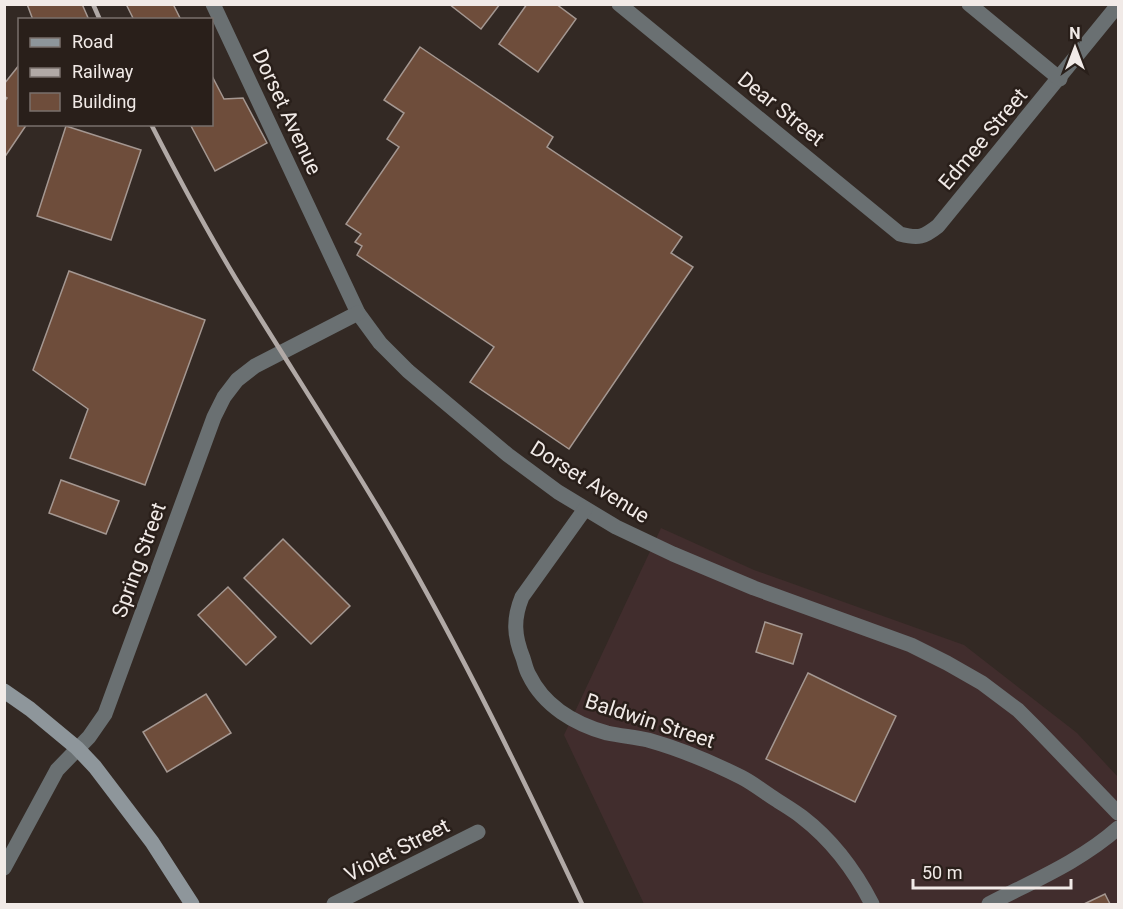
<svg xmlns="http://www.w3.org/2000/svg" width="1123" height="909" font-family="Roboto,sans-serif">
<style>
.industrial{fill:#412d2d}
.building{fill:#6e4d3b;stroke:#a49791;stroke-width:1.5}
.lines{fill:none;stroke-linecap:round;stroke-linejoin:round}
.street{stroke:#6a7072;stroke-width:15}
.secondary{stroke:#8e969b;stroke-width:15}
.rail{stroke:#b1a9a6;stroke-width:4.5}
.labels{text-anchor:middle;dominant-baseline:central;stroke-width:5;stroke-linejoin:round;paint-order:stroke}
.street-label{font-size:21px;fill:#f1eae7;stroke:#291f1a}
</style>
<rect width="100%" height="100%" fill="#332924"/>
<polygon class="industrial" points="661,528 754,570 964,645 1077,733 1118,777 1118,904 644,904 564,735"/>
<g class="building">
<polygon points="27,4 82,4 89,20 33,20"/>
<polygon points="126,4 173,4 181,20 134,20"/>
<polygon points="449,4 500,4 481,29"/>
<polygon points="527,4 556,4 576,19 538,72 499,44"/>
<polygon points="420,47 553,137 547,147 682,237 671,253 693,267 569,449 470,382 494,347 357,255 362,246 355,242 361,234 346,224 399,147 387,139 404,113 384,100"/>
<polygon points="20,64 20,124 27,124 4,158 4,102 7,98 4,96 4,84"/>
<polygon points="212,76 224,99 243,98 267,143 215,171 190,124 212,124"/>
<polygon points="66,126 141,150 111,240 37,216"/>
<polygon points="69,271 205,320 145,485 70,458 88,409 33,370"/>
<polygon points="61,480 119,501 106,534 49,513"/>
<polygon points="283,539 350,606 311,644 244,578"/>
<polygon points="228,587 276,637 246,665 198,615"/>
<polygon points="765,622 802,634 793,664 756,652"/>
<polygon points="808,673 896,716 855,802 766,759"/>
<polygon points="206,694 231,733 167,772 143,732"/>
<polygon points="1105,894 1110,904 1084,904"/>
</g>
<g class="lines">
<g class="street">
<polyline points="213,4 358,313 380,343 408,371 508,455 558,492 616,527 673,554 754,588 911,645 947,663 982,683 1018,710 1037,729 1118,813"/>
<path d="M619,4L900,234C919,239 924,237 938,226L1118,5"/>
<polyline points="969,4 1060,79"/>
<path d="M585,509L522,597C513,619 514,636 523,658C525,664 526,670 529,675C544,706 575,724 607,733C621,736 635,737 648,740C680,749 711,762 741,777C753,783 764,792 775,799C784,805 793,810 802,817C832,840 855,871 872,904"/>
<polyline points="4,868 57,770 89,737 105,714 214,417 224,397 237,380 255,366 358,313"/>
<polyline points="334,904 478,832"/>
<path d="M989,904C1033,881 1081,861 1118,828"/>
</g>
<polyline class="secondary" points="4,691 30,709 77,748 95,767 152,842 192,904"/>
<g class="rail">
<polyline points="93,4 100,20"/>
<path d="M151,124C178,177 206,229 236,279C288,364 343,447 393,533C463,654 523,778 582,904"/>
</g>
</g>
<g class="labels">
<g class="street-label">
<text transform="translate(781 109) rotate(39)">Dear Street</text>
<text transform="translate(287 112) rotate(65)">Dorset Avenue</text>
<text transform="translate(983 139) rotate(-50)">Edmee Street</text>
<text transform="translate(590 482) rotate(32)">Dorset Avenue</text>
<text transform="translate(139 560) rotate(-70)">Spring Street</text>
<text transform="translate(650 721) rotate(18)">Baldwin Street</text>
<text transform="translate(397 850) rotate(-27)">Violet Street</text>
</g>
</g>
<rect width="1123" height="909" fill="none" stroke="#f1eae7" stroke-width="12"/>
<rect x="18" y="18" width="195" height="108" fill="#291f1a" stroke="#79706c" stroke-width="1.5"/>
<rect x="30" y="38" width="30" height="9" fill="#8e969b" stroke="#79706c" stroke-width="1.5"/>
<text x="72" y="48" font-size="18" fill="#f1eae7">Road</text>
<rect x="30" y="68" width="30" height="9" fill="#b1a9a6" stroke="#79706c" stroke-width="1.5"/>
<text x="72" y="78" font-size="18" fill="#f1eae7">Railway</text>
<rect x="30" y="93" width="30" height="18" fill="#6e4d3b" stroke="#79706c" stroke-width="1.5"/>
<text x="72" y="108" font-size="18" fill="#f1eae7">Building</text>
<g transform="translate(1075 48)" stroke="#291f1a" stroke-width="4.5" paint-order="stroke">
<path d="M0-4.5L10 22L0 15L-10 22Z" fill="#f1eae7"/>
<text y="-9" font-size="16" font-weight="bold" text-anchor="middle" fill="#f1eae7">N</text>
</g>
<path d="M913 879v9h158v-9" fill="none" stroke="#f1eae7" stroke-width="3"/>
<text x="922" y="879" font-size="18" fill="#f1eae7" stroke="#291f1a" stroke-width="4.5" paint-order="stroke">50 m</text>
</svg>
